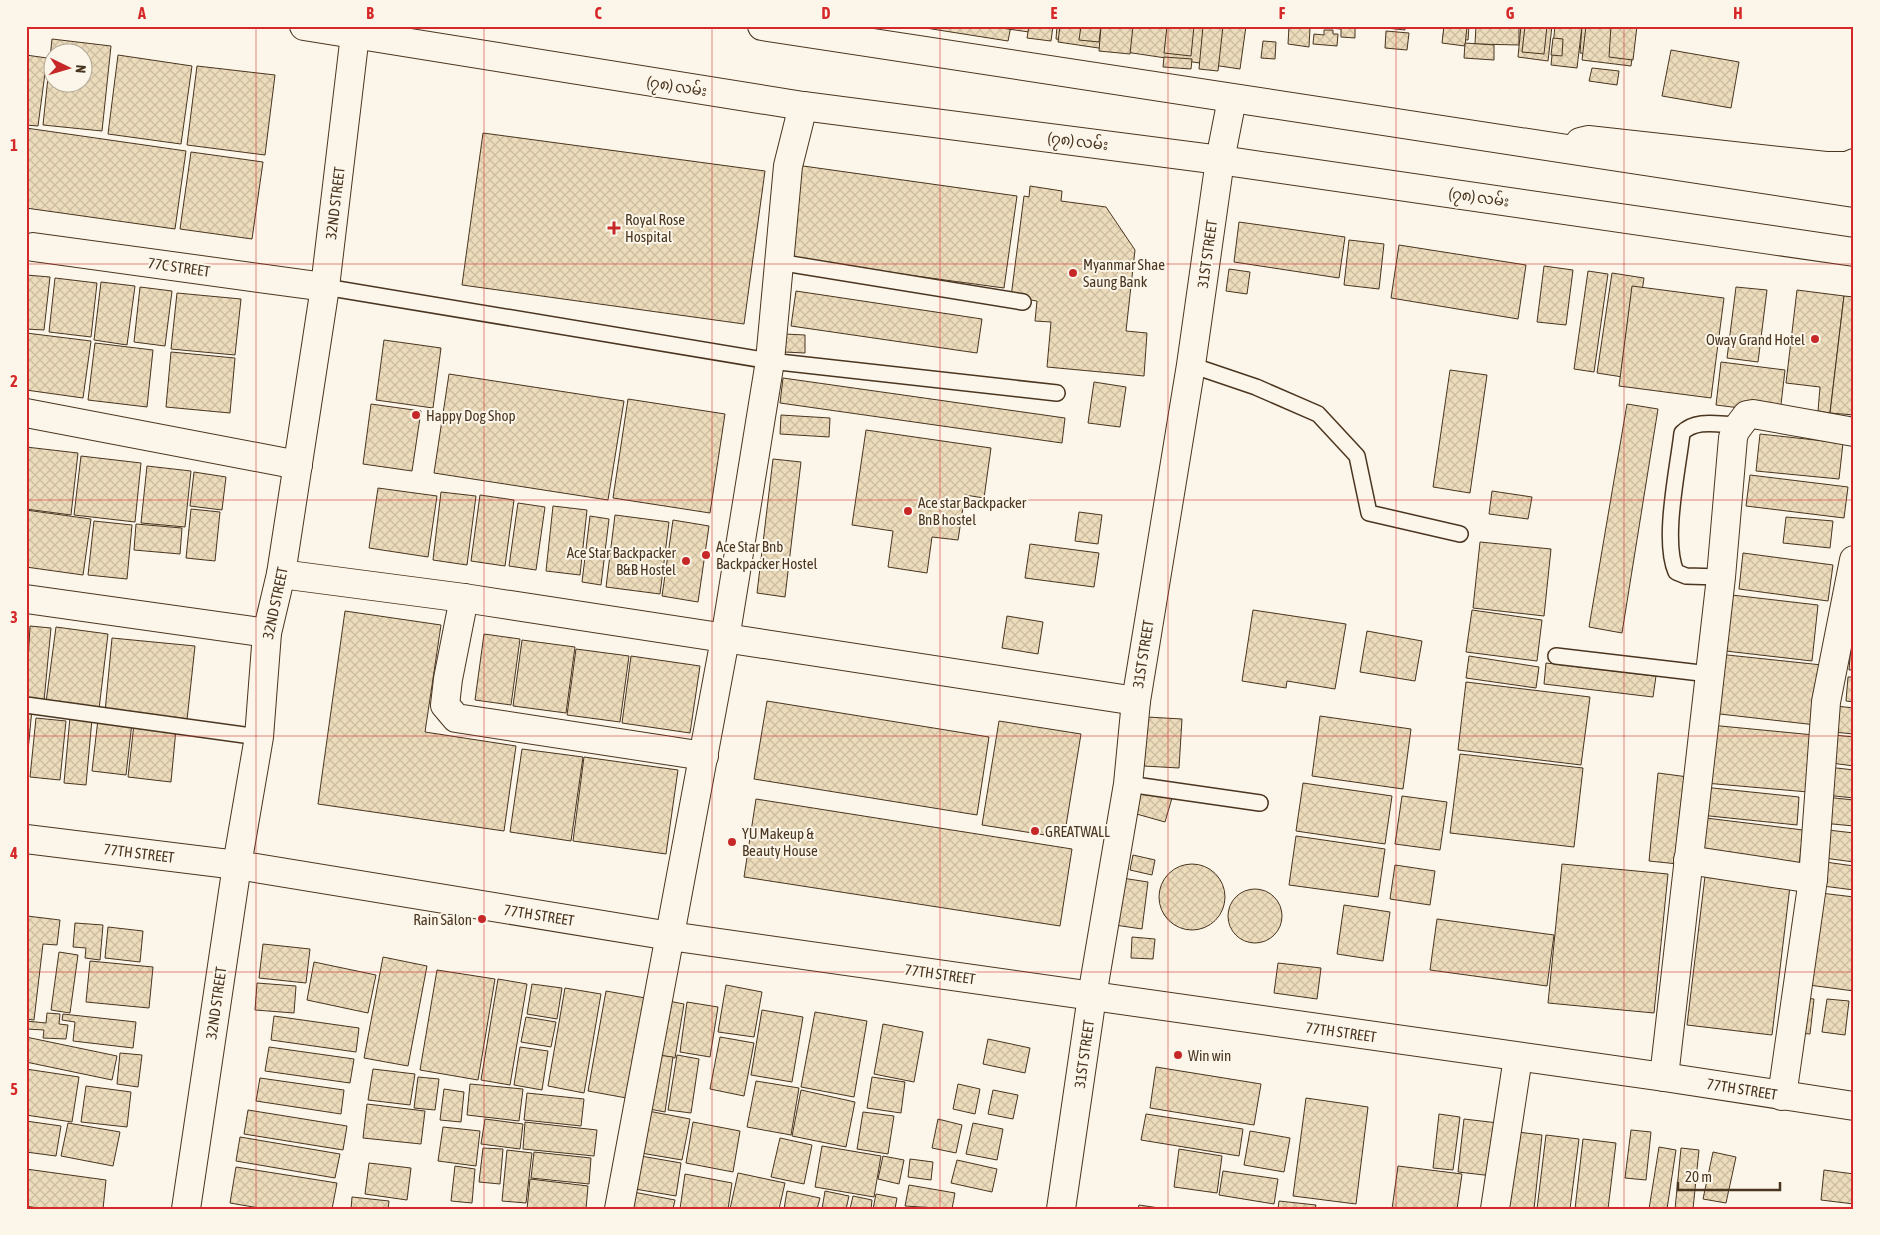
<svg xmlns="http://www.w3.org/2000/svg" width="1880" height="1235" font-family="'Asap Condensed','Noto Sans Myanmar',sans-serif">
<style>
.building{fill:url(#building-cross-hatch);stroke:#4a3520;fill-rule:evenodd}
.lines{fill:none;stroke-linecap:round;stroke-linejoin:round}
.service-casing{stroke:#4a3520;stroke-width:18}
.minor-casing{stroke:#4a3520;stroke-width:30}
.tertiary-casing{stroke:#4a3520;stroke-width:30}
.primary-casing{stroke:#4a3520;stroke-width:30}
.service{stroke:#fbf6e9;stroke-width:15}
.minor{stroke:#fbf6e9;stroke-width:28}
.tertiary{stroke:#fbf6e9;stroke-width:28}
.primary{stroke:#fbf6e9;stroke-width:28}
.grid{fill:none;stroke:#d62828;stroke-width:1;stroke-opacity:0.55}
.poi-dot{fill:#c62828;stroke:#fbf6e9;stroke-width:2}
.labels{text-anchor:middle;dominant-baseline:central;stroke-width:4;stroke-linejoin:round;paint-order:stroke}
.street-label{font-size:15px;fill:#4a3520;stroke:#fbf6e9}
.poi-label{font-size:15px;fill:#4a3520;stroke:#fbf6e9;text-anchor:start}
.neatline{fill:none;stroke:#d62828;stroke-width:2}
.grid-label{font-size:16px;text-anchor:middle;font-weight:bold;fill:#d62828}
</style>
<defs>
<pattern id="building-cross-hatch" width="8" height="8" patternUnits="userSpaceOnUse" patternTransform="scale(1.25)"><rect width="8" height="8" fill="#ecdcbc"/><path d="M0 0l8 8M0 8l8-8" fill="none" stroke="#ccbda1"/></pattern>
</defs>
<rect width="100%" height="100%" fill="#fbf6e9"/>
<g class="building">
<polygon points="913,26 1011,26 1008,41"/>
<polygon points="987,26 1037,26 1036,33"/>
<polygon points="1029,26 1053,26 1051,41 1027,38"/>
<polygon points="1057,26 1079,26 1077,42 1056,39"/>
<polygon points="1060,26 1246,26 1240,69 1058,42"/>
<polygon points="1081,26 1101,26 1099,42 1079,40"/>
<polygon points="1101,26 1133,26 1130,54 1099,51"/>
<polygon points="1167,26 1194,26 1191,56 1164,53"/>
<polygon points="1203,26 1223,26 1218,71 1199,69"/>
<polygon points="1289,26 1310,28 1309,47 1288,44"/>
<polygon points="1308,26 1355,26 1355,38 1341,37 1341,29"/>
<polygon points="1386,26 1405,26 1405,30 1386,28"/>
<polygon points="1444,26 1469,26 1468,40 1443,38"/>
<polygon points="1444,26 1467,26 1465,46 1442,43"/>
<polygon points="1476,26 1519,26 1519,45 1475,44"/>
<polygon points="1521,26 1552,26 1548,61 1518,57"/>
<polygon points="1525,26 1547,26 1544,54 1522,52"/>
<polygon points="1555,26 1582,26 1577,68 1551,65"/>
<polygon points="1582,26 1608,26 1605,56 1580,53"/>
<polygon points="1586,26 1636,26 1631,66 1582,60"/>
<polygon points="1611,26 1637,26 1633,60 1609,57"/>
<polygon points="1324,30 1333,30 1333,34 1338,34 1337,46 1313,44 1314,34 1324,35"/>
<polygon points="1386,31 1409,33 1407,50 1385,48"/>
<polygon points="1553,38 1563,39 1562,56 1551,55"/>
<path d="M52,39L111,46L102,131L43,125ZM52,52H82V82H52Z"/>
<polygon points="1263,41 1276,42 1275,59 1261,58"/>
<polygon points="1465,43 1494,45 1494,60 1464,58"/>
<polygon points="1671,50 1739,62 1731,108 1662,96"/>
<polygon points="26,55 47,58 38,126 26,125"/>
<polygon points="118,55 192,66 181,144 108,134"/>
<polygon points="1164,57 1192,59 1191,69 1163,67"/>
<polygon points="197,66 275,75 265,155 187,145"/>
<polygon points="1592,68 1619,71 1617,85 1589,81"/>
<polygon points="26,128 186,151 175,229 26,208"/>
<polygon points="483,133 765,171 744,324 462,285"/>
<polygon points="191,152 263,162 252,239 180,229"/>
<polygon points="789,164 1017,196 1004,288 775,257"/>
<polygon points="1030,186 1062,191 1061,201 1106,207 1135,250 1126,331 1147,333 1144,376 1047,367 1051,322 1035,321 1037,301 1011,297 1024,196 1029,197"/>
<polygon points="1239,222 1345,237 1339,278 1234,262"/>
<polygon points="1349,240 1384,244 1379,289 1344,285"/>
<polygon points="1399,245 1526,265 1518,319 1391,298"/>
<polygon points="1544,266 1573,270 1566,325 1537,322"/>
<polygon points="1229,269 1250,272 1247,294 1226,291"/>
<polygon points="1588,271 1608,274 1594,372 1574,369"/>
<polygon points="1612,273 1644,278 1629,378 1597,373"/>
<polygon points="26,275 50,277 44,330 26,329"/>
<polygon points="55,278 97,283 91,337 49,332"/>
<polygon points="101,282 135,286 127,345 94,340"/>
<polygon points="1632,286 1724,298 1711,398 1619,386"/>
<polygon points="140,287 172,291 165,346 134,342"/>
<polygon points="1736,287 1767,290 1758,362 1727,358"/>
<polygon points="1797,290 1844,296 1830,413 1818,411 1820,387 1786,383"/>
<polygon points="796,291 982,319 977,353 791,326"/>
<polygon points="177,293 241,299 235,355 171,349"/>
<polygon points="1844,296 1854,297 1854,415 1830,413"/>
<polygon points="26,333 91,341 83,398 26,390"/>
<polygon points="784,334 805,335 805,353 784,352"/>
<polygon points="384,340 441,348 433,408 376,400"/>
<polygon points="95,343 153,350 147,407 88,400"/>
<polygon points="171,352 235,358 230,413 166,407"/>
<polygon points="1721,362 1785,370 1780,413 1716,405"/>
<polygon points="1450,370 1487,375 1470,493 1433,487"/>
<polygon points="449,374 624,401 608,500 434,473"/>
<polygon points="783,378 1065,418 1062,443 780,403"/>
<polygon points="1094,382 1126,387 1120,427 1088,423"/>
<polygon points="628,399 725,414 710,513 613,498"/>
<polygon points="371,404 421,411 412,471 363,464"/>
<polygon points="1627,404 1658,409 1622,633 1589,627"/>
<polygon points="781,415 830,418 829,437 780,434"/>
<polygon points="866,430 991,448 984,498 965,495 958,540 932,537 927,573 888,567 893,531 852,525"/>
<polygon points="1760,434 1843,443 1839,479 1756,471"/>
<polygon points="26,447 78,453 71,515 26,509"/>
<polygon points="81,456 141,463 135,522 74,515"/>
<polygon points="773,459 801,462 785,597 757,593"/>
<polygon points="147,466 191,471 185,527 141,523"/>
<polygon points="194,472 226,477 222,510 190,506"/>
<polygon points="1750,475 1848,487 1844,518 1746,506"/>
<polygon points="378,488 437,496 428,557 369,548"/>
<polygon points="1492,491 1532,497 1528,519 1489,514"/>
<polygon points="441,492 476,496 467,565 433,560"/>
<polygon points="480,495 514,500 505,566 471,561"/>
<polygon points="518,503 545,507 536,570 509,566"/>
<polygon points="553,506 587,510 580,575 546,571"/>
<polygon points="191,509 220,512 215,561 186,558"/>
<polygon points="26,510 91,519 83,575 26,567"/>
<polygon points="1079,512 1102,515 1098,544 1075,541"/>
<polygon points="615,515 669,522 660,594 606,587"/>
<polygon points="590,516 609,519 601,585 582,582"/>
<polygon points="1786,517 1833,521 1830,548 1783,543"/>
<polygon points="673,520 709,526 698,602 662,596"/>
<polygon points="94,521 132,525 127,579 88,575"/>
<polygon points="136,524 182,528 180,554 134,550"/>
<polygon points="1480,542 1551,549 1544,616 1473,608"/>
<polygon points="1030,544 1099,553 1094,587 1025,578"/>
<polygon points="1743,553 1833,565 1828,601 1739,589"/>
<polygon points="1723,594 1818,605 1812,661 1717,650"/>
<polygon points="1253,610 1346,624 1335,689 1287,681 1286,688 1242,681"/>
<polygon points="1472,610 1542,620 1537,661 1466,652"/>
<polygon points="345,611 441,625 425,732 516,746 504,831 318,804"/>
<polygon points="1007,616 1043,622 1038,654 1002,648"/>
<polygon points="30,626 51,628 44,701 26,699"/>
<polygon points="56,627 108,634 99,709 46,702"/>
<polygon points="1367,631 1422,641 1415,681 1360,672"/>
<polygon points="484,634 520,639 511,705 475,700"/>
<polygon points="112,638 195,646 187,720 105,712"/>
<polygon points="522,640 575,647 566,713 513,706"/>
<polygon points="1851,644 1854,644 1854,670 1849,670"/>
<polygon points="576,649 629,656 620,722 567,715"/>
<polygon points="1718,654 1822,665 1816,725 1711,713"/>
<polygon points="631,656 700,666 690,733 622,723"/>
<polygon points="1469,656 1539,667 1536,688 1466,678"/>
<polygon points="1546,663 1656,676 1653,697 1544,684"/>
<polygon points="1848,677 1854,677 1854,702 1846,701"/>
<polygon points="1466,682 1590,697 1581,765 1458,750"/>
<polygon points="767,701 989,737 977,815 754,779"/>
<polygon points="1836,706 1854,708 1854,734 1833,732"/>
<polygon points="26,708 32,709 26,772"/>
<polygon points="1320,716 1411,729 1403,789 1312,776"/>
<polygon points="70,717 92,719 86,785 64,783"/>
<polygon points="1147,717 1182,719 1179,768 1144,766"/>
<polygon points="36,718 66,721 60,780 30,777"/>
<polygon points="98,719 132,723 126,775 92,771"/>
<polygon points="999,721 1081,734 1064,838 982,825"/>
<polygon points="134,724 176,729 171,782 128,777"/>
<polygon points="1710,725 1814,735 1808,792 1705,783"/>
<polygon points="1834,735 1854,737 1854,766 1831,763"/>
<polygon points="522,749 583,757 571,841 510,832"/>
<polygon points="1460,754 1583,768 1574,847 1450,833"/>
<polygon points="584,757 678,770 666,854 573,841"/>
<polygon points="1828,767 1854,770 1854,798 1825,795"/>
<polygon points="1658,773 1688,777 1678,864 1649,861"/>
<polygon points="1303,783 1392,796 1385,844 1296,831"/>
<polygon points="1703,787 1799,797 1797,825 1700,815"/>
<polygon points="1139,789 1172,798 1165,822 1133,813"/>
<polygon points="1402,796 1447,802 1440,850 1395,844"/>
<polygon points="1825,797 1854,800 1854,826 1822,823"/>
<polygon points="756,799 1072,849 1060,926 744,877"/>
<polygon points="1698,817 1803,830 1799,867 1694,854"/>
<polygon points="1819,829 1854,833 1854,862 1816,857"/>
<polygon points="1296,836 1385,849 1378,897 1289,885"/>
<polygon points="1133,855 1155,860 1152,875 1130,870"/>
<polygon points="1818,861 1854,866 1854,890 1815,885"/>
<circle cx="1192" cy="897" r="33"/>
<polygon points="1562,864 1668,874 1654,1013 1548,1003"/>
<polygon points="1395,865 1435,871 1430,905 1390,899"/>
<polygon points="1706,868 1791,878 1772,1035 1687,1025"/>
<polygon points="1122,878 1148,882 1142,929 1115,925"/>
<circle cx="1255" cy="916" r="27"/>
<polygon points="1812,892 1854,897 1854,991 1801,984"/>
<polygon points="1344,905 1390,912 1383,961 1337,954"/>
<polygon points="27,916 60,920 57,945 43,944 34,1020 26,1019"/>
<polygon points="1437,919 1554,935 1547,986 1430,970"/>
<polygon points="75,923 103,925 100,960 85,958 86,948 73,947"/>
<polygon points="108,927 143,931 140,962 105,958"/>
<polygon points="1132,937 1155,939 1153,959 1131,958"/>
<polygon points="263,944 310,949 306,983 259,978"/>
<polygon points="59,952 78,955 70,1013 51,1010"/>
<polygon points="383,957 427,966 408,1066 364,1058"/>
<polygon points="90,961 153,967 149,1008 86,1002"/>
<polygon points="314,962 376,975 368,1013 307,1000"/>
<polygon points="1278,963 1321,968 1317,999 1274,993"/>
<polygon points="437,970 495,979 478,1080 420,1070"/>
<polygon points="498,979 527,984 510,1085 481,1080"/>
<polygon points="257,983 296,986 294,1013 255,1010"/>
<polygon points="532,984 562,988 557,1019 527,1014"/>
<polygon points="726,985 762,992 754,1037 718,1032"/>
<polygon points="565,988 601,994 584,1093 548,1086"/>
<polygon points="606,991 651,999 632,1099 588,1091"/>
<polygon points="653,998 684,1004 675,1058 644,1053"/>
<polygon points="1803,998 1814,999 1810,1034 1799,1033"/>
<polygon points="1827,999 1849,1001 1845,1035 1822,1032"/>
<polygon points="687,1002 718,1007 710,1057 680,1052"/>
<polygon points="762,1010 803,1017 792,1082 751,1075"/>
<polygon points="815,1012 867,1021 854,1097 801,1087"/>
<polygon points="47,1013 60,1014 59,1024 68,1025 66,1039 43,1038 44,1030 26,1029 26,1021 46,1023"/>
<polygon points="63,1014 136,1022 133,1048 73,1041 75,1022 62,1020"/>
<polygon points="274,1016 359,1028 356,1052 271,1040"/>
<polygon points="526,1017 556,1022 551,1047 521,1042"/>
<polygon points="883,1024 923,1032 914,1082 874,1074"/>
<polygon points="26,1037 117,1056 112,1080 26,1062"/>
<polygon points="720,1037 754,1043 744,1096 710,1089"/>
<polygon points="988,1039 1030,1048 1025,1073 983,1064"/>
<polygon points="269,1047 354,1059 350,1083 265,1071"/>
<polygon points="520,1047 548,1051 542,1090 514,1085"/>
<polygon points="120,1053 142,1055 138,1087 117,1084"/>
<polygon points="643,1053 673,1057 665,1112 634,1106"/>
<polygon points="677,1055 699,1059 691,1113 668,1110"/>
<polygon points="1156,1067 1261,1084 1254,1125 1150,1108"/>
<polygon points="26,1069 79,1077 72,1122 26,1115"/>
<polygon points="373,1069 415,1074 410,1105 368,1100"/>
<polygon points="418,1077 439,1079 435,1110 414,1108"/>
<polygon points="872,1077 905,1082 901,1113 867,1108"/>
<polygon points="260,1078 344,1090 341,1114 256,1101"/>
<polygon points="756,1081 799,1088 791,1135 747,1127"/>
<polygon points="470,1084 523,1089 519,1121 467,1115"/>
<polygon points="958,1084 980,1089 975,1114 953,1109"/>
<polygon points="86,1086 131,1092 127,1127 81,1122"/>
<polygon points="444,1089 464,1092 461,1122 440,1120"/>
<polygon points="801,1090 855,1102 846,1147 792,1136"/>
<polygon points="993,1090 1018,1095 1013,1119 988,1114"/>
<polygon points="527,1093 584,1099 581,1126 524,1120"/>
<polygon points="1306,1098 1368,1107 1356,1204 1293,1196"/>
<polygon points="367,1104 425,1111 421,1144 363,1138"/>
<polygon points="248,1110 347,1126 343,1150 244,1134"/>
<polygon points="643,1110 690,1119 682,1160 635,1152"/>
<polygon points="863,1112 894,1116 888,1154 857,1149"/>
<polygon points="1146,1114 1243,1129 1239,1156 1141,1140"/>
<polygon points="1439,1114 1460,1117 1453,1170 1433,1168"/>
<polygon points="485,1119 523,1124 520,1149 481,1144"/>
<polygon points="938,1119 962,1125 956,1153 932,1148"/>
<polygon points="1464,1119 1498,1123 1493,1176 1458,1172"/>
<polygon points="26,1121 61,1126 56,1156 26,1152"/>
<polygon points="525,1122 597,1130 594,1156 523,1149"/>
<polygon points="693,1122 740,1131 733,1172 686,1163"/>
<polygon points="68,1123 120,1132 113,1166 61,1156"/>
<polygon points="973,1123 1003,1129 997,1160 966,1154"/>
<polygon points="443,1127 480,1131 476,1166 438,1161"/>
<polygon points="1631,1130 1651,1132 1646,1180 1625,1178"/>
<polygon points="1250,1131 1290,1138 1284,1172 1244,1165"/>
<polygon points="1510,1131 1542,1135 1534,1209 1501,1209"/>
<polygon points="1546,1135 1579,1139 1570,1209 1537,1209"/>
<polygon points="240,1137 340,1154 335,1178 236,1161"/>
<polygon points="780,1138 812,1145 804,1184 771,1177"/>
<polygon points="1583,1139 1616,1143 1608,1209 1575,1209"/>
<polygon points="822,1146 881,1156 874,1197 815,1187"/>
<polygon points="1659,1147 1676,1150 1667,1209 1649,1209"/>
<polygon points="483,1148 503,1149 500,1184 479,1182"/>
<polygon points="1681,1148 1699,1150 1693,1209 1675,1209"/>
<polygon points="1179,1149 1222,1156 1217,1193 1174,1187"/>
<polygon points="507,1150 532,1153 526,1203 502,1201"/>
<polygon points="534,1152 591,1158 589,1184 531,1178"/>
<polygon points="1713,1152 1736,1157 1726,1203 1703,1199"/>
<polygon points="635,1155 681,1163 676,1196 629,1188"/>
<polygon points="883,1156 904,1160 899,1184 878,1179"/>
<polygon points="910,1159 933,1162 931,1180 908,1177"/>
<polygon points="957,1160 997,1169 992,1192 951,1183"/>
<polygon points="369,1163 411,1168 407,1200 365,1194"/>
<polygon points="455,1166 475,1169 472,1203 451,1201"/>
<polygon points="1398,1166 1462,1174 1457,1209 1392,1209"/>
<polygon points="236,1167 337,1183 332,1209 265,1209 230,1203"/>
<polygon points="26,1169 106,1180 103,1209 43,1209 26,1206"/>
<polygon points="1824,1170 1854,1174 1854,1204 1821,1200"/>
<polygon points="1223,1171 1278,1179 1274,1204 1219,1195"/>
<polygon points="738,1173 785,1183 779,1209 730,1209"/>
<polygon points="685,1174 732,1183 728,1209 680,1209"/>
<polygon points="530,1179 588,1186 586,1209 527,1209"/>
<polygon points="909,1185 955,1193 952,1209 905,1206"/>
<polygon points="628,1191 675,1200 673,1209 625,1209"/>
<polygon points="787,1191 820,1198 817,1209 784,1209"/>
<polygon points="825,1191 849,1196 846,1209 822,1209"/>
<polygon points="876,1194 897,1198 895,1209 873,1209"/>
<polygon points="853,1196 872,1200 871,1209 850,1209"/>
<polygon points="352,1197 389,1201 388,1209 351,1209"/>
<polygon points="1279,1201 1316,1205 1315,1209 1278,1209"/>
<polygon points="1139,1205 1166,1209 1138,1209"/>
</g>
<g class="lines">
<defs>
<g id="service">
<polyline points="778,262 1023,302"/>
<polyline points="325,287 770,361 1057,393"/>
<polyline points="1191,365 1256,387 1318,414 1357,456 1369,513 1460,534"/>
<path d="M1721,577L1686,576L1676,572C1662,540 1678,469 1682,433C1696,418 1720,425 1739,425"/>
<polyline points="1556,656 1709,674"/>
<polyline points="26,705 259,737"/>
<polyline points="1128,784 1260,803"/>
</g>
<g id="minor">
<polyline points="1580,142 1588,140 1826,166 1847,166 1854,163"/>
<polyline points="33,247 325,287"/>
<polyline points="26,413 298,465"/>
<polyline points="281,574 464,598 1136,701"/>
<polyline points="464,598 448,679 445,705 456,718 704,756"/>
<polyline points="26,599 267,633"/>
<polyline points="1688,860 1813,879"/>
<polyline points="1664,1077 1721,577 1733,438 1735,431 1747,415 1753,414 1854,432"/>
<polyline points="1782,1096 1813,879 1826,702 1854,560"/>
<polyline points="186,1209 237,865 259,737 267,633 281,574 325,287 356,26"/>
<polyline points="619,1209 725,639 770,361 788,166 803,106"/>
<polyline points="1061,1209 1092,996 1128,784 1136,701 1191,365 1220,160 1232,99"/>
<polyline points="1495,1209 1518,1057"/>
</g>
<polyline id="tertiary" points="26,839 237,865 670,936 1664,1077 1854,1106"/>
<g id="primary">
<polyline points="304,26 803,106 1220,160 1854,252"/>
<polyline points="762,26 1854,193"/>
</g>
</defs>
<use href="#service" class="service-casing"/>
<use href="#minor" class="minor-casing"/>
<use href="#tertiary" class="tertiary-casing"/>
<use href="#primary" class="primary-casing"/>
<use href="#service" class="service"/>
<use href="#minor" class="minor"/>
<use href="#tertiary" class="tertiary"/>
<use href="#primary" class="primary"/>
</g>
<path class="grid" d="M256,26V1209M484,26V1209M712,26V1209M940,26V1209M1168,26V1209M1396,26V1209M1624,26V1209M26,264H1854M26,500H1854M26,736H1854M26,972H1854"/>
<g class="poi-dot">
<path d="M611.5 220.5h5v5h5v5h-5v5h-5v-5h-5v-5h5z"/>
<circle cx="1073" cy="273" r="5"/>
<circle cx="1815" cy="339" r="5"/>
<circle cx="416" cy="415" r="5"/>
<circle cx="908" cy="511" r="5"/>
<circle cx="706" cy="555" r="5"/>
<circle cx="686" cy="561" r="5"/>
<circle cx="1035" cy="831" r="5"/>
<circle cx="732" cy="842" r="5"/>
<circle cx="482" cy="919" r="5"/>
<circle cx="1178" cy="1055" r="5"/>
</g>
<g class="labels">
<g class="street-label">
<text transform="translate(677 86) rotate(9)">(၇၈) လမ်း</text>
<text transform="translate(1078 141) rotate(7)">(၇၈) လမ်း</text>
<text transform="translate(1479 197) rotate(8)">(၇၈) လမ်း</text>
<text transform="translate(335 203) rotate(-83)">32ND STREET</text>
<text transform="translate(1207 254) rotate(-82)">31ST STREET</text>
<text transform="translate(179 267) rotate(8)">77C STREET</text>
<text transform="translate(275 603) rotate(-78)">32ND STREET</text>
<text transform="translate(1143 654) rotate(-81)">31ST STREET</text>
<text transform="translate(139 853) rotate(7)">77TH STREET</text>
<text transform="translate(539 915) rotate(9)">77TH STREET</text>
<text transform="translate(940 974) rotate(8)">77TH STREET</text>
<text transform="translate(216 1003) rotate(-82)">32ND STREET</text>
<text transform="translate(1341 1032) rotate(8)">77TH STREET</text>
<text transform="translate(1084 1054) rotate(-82)">31ST STREET</text>
<text transform="translate(1742 1089) rotate(9)">77TH STREET</text>
</g>
<g class="poi-label">
<text x="625" y="219">Royal Rose<tspan x="625" dy="17">Hospital</tspan></text>
<text x="1083" y="264">Myanmar Shae<tspan x="1083" dy="17">Saung Bank</tspan></text>
<text x="1805" y="339" text-anchor="end">Oway Grand Hotel</text>
<text x="426" y="415">Happy Dog Shop</text>
<text x="918" y="502">Ace star Backpacker<tspan x="918" dy="17">BnB hostel</tspan></text>
<text x="716" y="546">Ace Star Bnb<tspan x="716" dy="17">Backpacker Hostel</tspan></text>
<text x="676" y="552" text-anchor="end">Ace Star Backpacker<tspan x="676" dy="17">B&amp;B Hostel</tspan></text>
<text x="1045" y="831">GREATWALL</text>
<text x="742" y="833">YU Makeup &amp;<tspan x="742" dy="17">Beauty House</tspan></text>
<text x="472" y="919" text-anchor="end">Rain Salon</text>
<text x="1188" y="1055">Win win</text>
</g>
</g>
<rect width="1880" height="1235" fill="none" stroke="#fbf6e9" stroke-width="55"/>
<g transform="translate(68 68) rotate(95)"><circle r="24" fill="#fbf6e9" stroke="#b4a999"/>
<path d="M0-4L9 19L0 12L-9 19Z" fill="#c62828"/>
<text y="-8" font-size="14" font-weight="bold" text-anchor="middle" fill="#4a3520">N</text>
</g>
<path d="M1678 1182v8h102v-8" fill="none" stroke="#4a3520" stroke-width="2.5"/>
<text x="1685" y="1182" font-size="15" fill="#4a3520" stroke="#fbf6e9" stroke-width="4" paint-order="stroke">20 m</text>
<rect x="28" y="28" width="1824" height="1180" class="neatline"/>
<g class="grid-label">
<text x="142" y="19">A</text>
<text x="370" y="19">B</text>
<text x="598" y="19">C</text>
<text x="826" y="19">D</text>
<text x="1054" y="19">E</text>
<text x="1282" y="19">F</text>
<text x="1510" y="19">G</text>
<text x="1738" y="19">H</text>
<text x="14" y="151">1</text>
<text x="14" y="387">2</text>
<text x="14" y="623">3</text>
<text x="14" y="859">4</text>
<text x="14" y="1095">5</text>
</g>
</svg>
